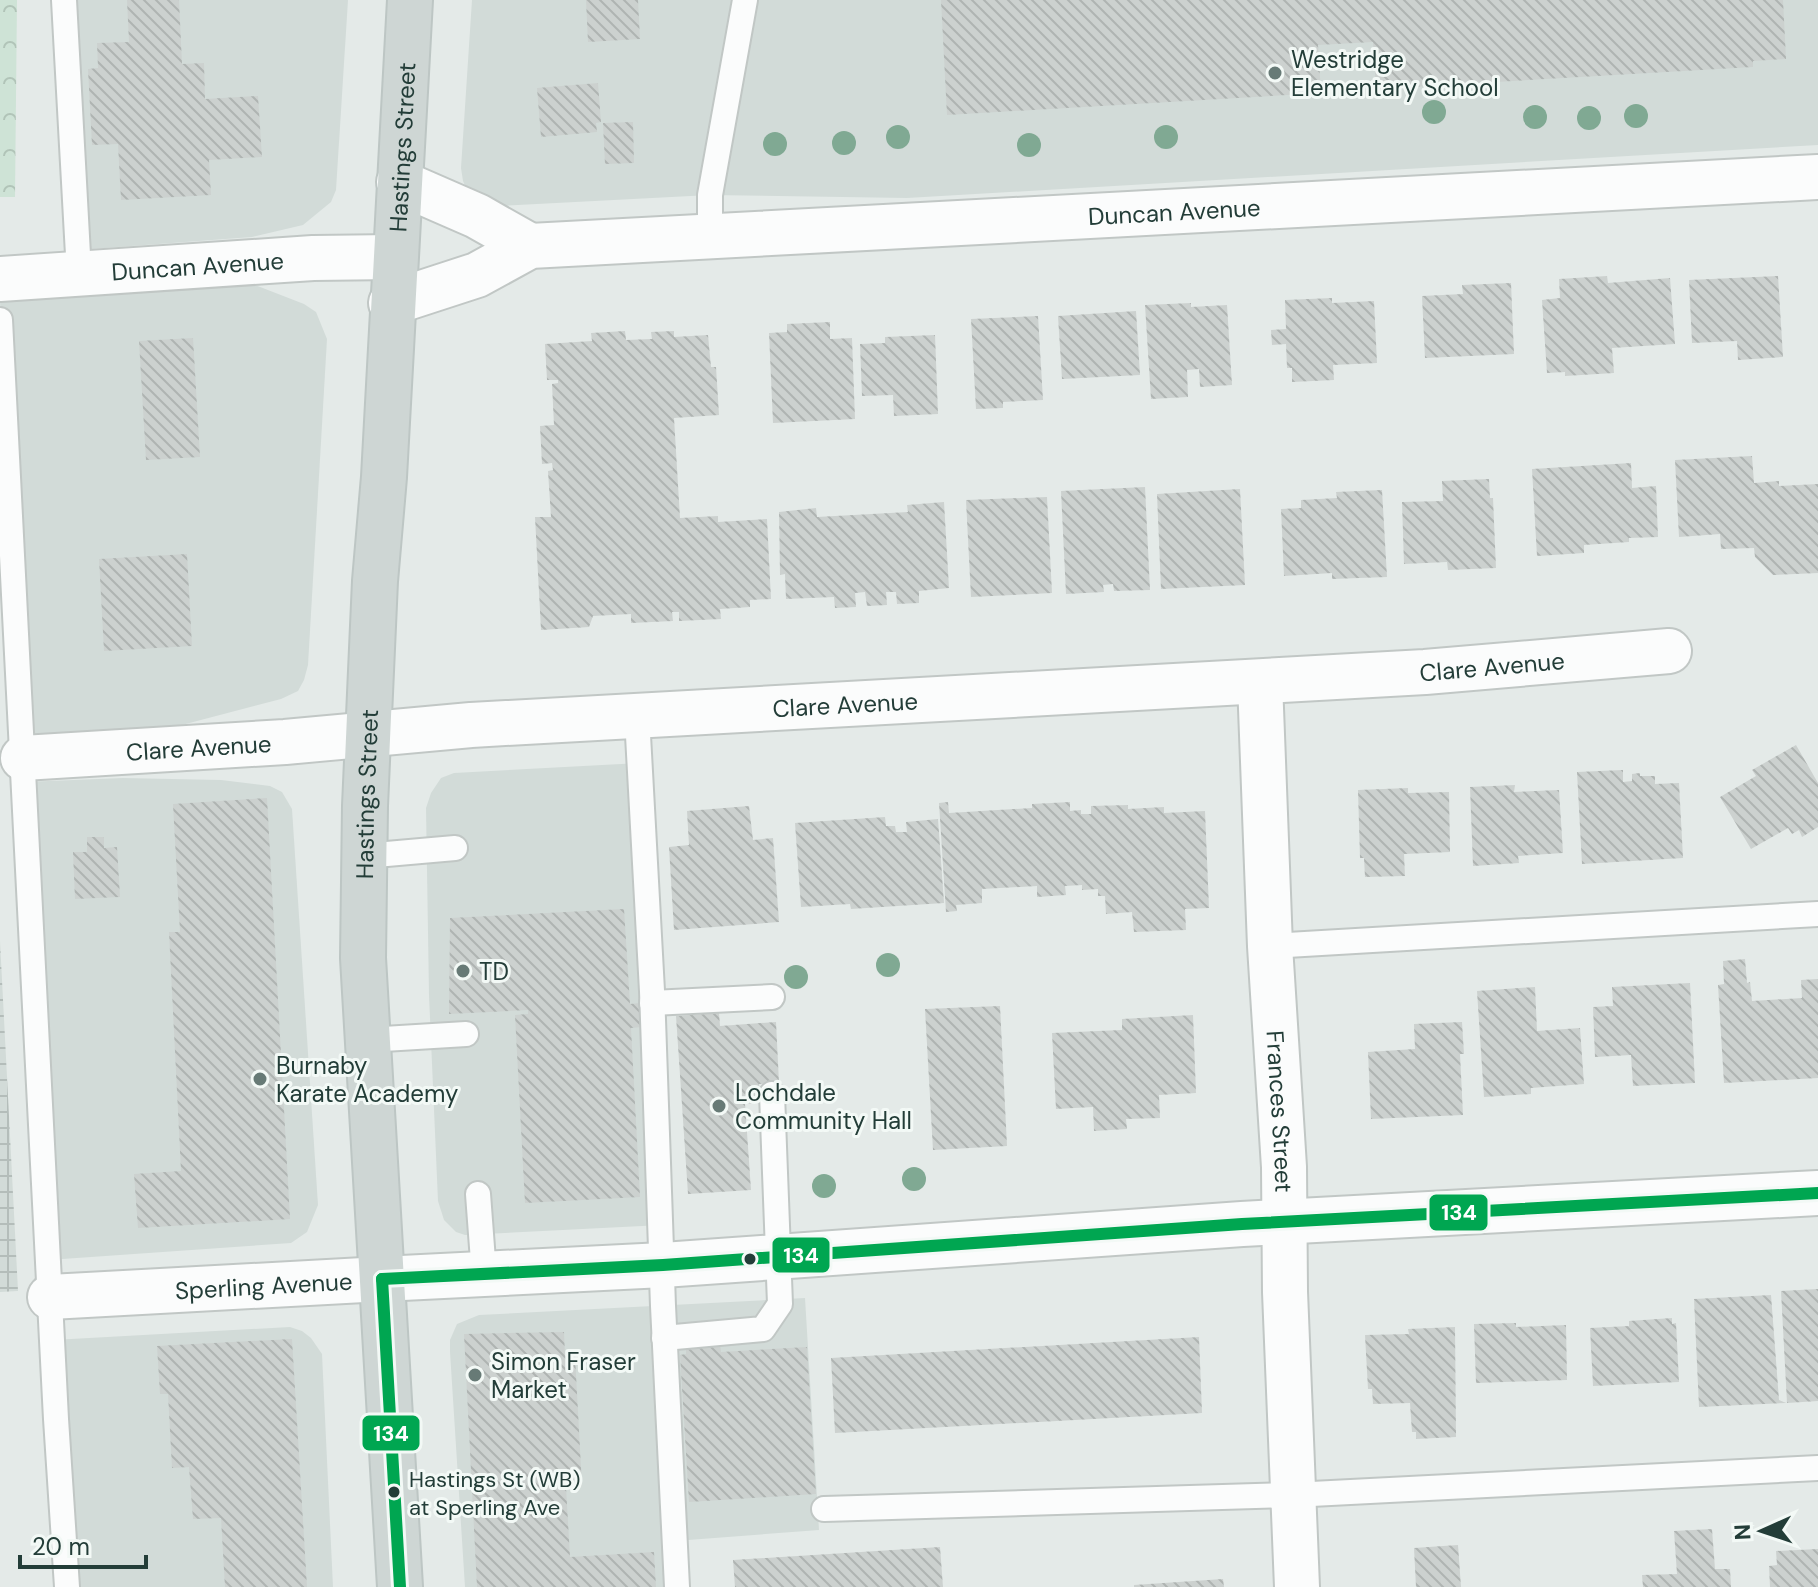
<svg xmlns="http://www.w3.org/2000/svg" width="1818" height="1587" font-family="'DM Sans',sans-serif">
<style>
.built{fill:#d2dbd8}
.industrial{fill:url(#industrial-grid)}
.forest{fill:url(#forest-crowns)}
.building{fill:url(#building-back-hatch)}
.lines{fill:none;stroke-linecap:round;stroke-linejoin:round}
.service-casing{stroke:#c1c7c5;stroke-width:28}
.minor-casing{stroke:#c1c7c5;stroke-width:48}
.tertiary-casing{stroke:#c1c7c5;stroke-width:48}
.primary-casing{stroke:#bdc6c4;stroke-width:48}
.service{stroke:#fbfcfc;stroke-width:24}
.minor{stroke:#fbfcfc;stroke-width:44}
.tertiary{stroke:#fbfcfc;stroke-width:44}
.primary{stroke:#ced6d4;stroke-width:44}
.bus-1-casing{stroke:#f3f9f6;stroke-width:18}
.bus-1{stroke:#00a651;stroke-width:12}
.tree{fill:#80a993}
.poi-dot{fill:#677a76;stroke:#f3f9f6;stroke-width:3}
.bus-dot{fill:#233d38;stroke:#f3f9f6;stroke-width:3}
.labels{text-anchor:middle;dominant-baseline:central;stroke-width:6;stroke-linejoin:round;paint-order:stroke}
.bus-label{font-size:22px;fill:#233d38;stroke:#f3f9f6;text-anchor:start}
.poi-label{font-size:24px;fill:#233d38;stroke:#f3f9f6;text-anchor:start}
.street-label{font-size:24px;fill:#233d38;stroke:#f3f9f6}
.line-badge{stroke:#f3f9f6;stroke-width:3}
.badge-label{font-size:22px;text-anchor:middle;font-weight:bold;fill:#fff}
</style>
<defs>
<pattern id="industrial-grid" width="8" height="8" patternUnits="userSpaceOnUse" patternTransform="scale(2)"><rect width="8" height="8" fill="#d2dbd8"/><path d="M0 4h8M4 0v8" fill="none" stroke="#b4bdba"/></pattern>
<pattern id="forest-crowns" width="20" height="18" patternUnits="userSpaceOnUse" patternTransform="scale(2)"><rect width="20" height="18" fill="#cee3d6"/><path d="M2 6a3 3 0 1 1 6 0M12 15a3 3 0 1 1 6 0" fill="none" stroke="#b1c4b8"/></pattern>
<pattern id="building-back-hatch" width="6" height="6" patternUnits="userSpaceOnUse" patternTransform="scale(2)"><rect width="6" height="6" fill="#ccd1cf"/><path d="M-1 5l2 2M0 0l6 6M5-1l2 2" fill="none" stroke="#afb4b2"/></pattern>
</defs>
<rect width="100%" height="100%" fill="#e4eae8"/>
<g class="built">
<polygon points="69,0 348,0 336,190 331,202 303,225 252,237 78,250"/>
<polygon points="472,0 1818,0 1818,145 907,198 710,195 498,206 467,190 463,181 461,168"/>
<polygon points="255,285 304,304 316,312 327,339 308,665 304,680 298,691 281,699 178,726 22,739 0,301"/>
<polygon points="640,763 662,1225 465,1235 456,1232 444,1220 438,1201 429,995 426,808 431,793 441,778 454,773"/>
<polygon points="123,778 221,780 270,786 282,792 292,809 318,1205 307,1232 291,1243 48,1260 24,782"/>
<polygon points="805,1298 819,1530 675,1541 677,1587 465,1587 450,1352 450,1340 457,1324 479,1315"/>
<polygon points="290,1327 302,1331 311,1338 322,1354 333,1587 66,1587 53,1340"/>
</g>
<polygon class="industrial" points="0,941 18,1291 0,1292"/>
<polygon class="forest" points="0,0 17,0 15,197 0,197"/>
<g class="building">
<polygon points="127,0 179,0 182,64 204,63 205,99 258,96 262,157 209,160 211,195 121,200 118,144 92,145 88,69 98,68 97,43 129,42"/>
<polygon points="586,0 638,0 640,39 588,42"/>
<polygon points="941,0 1783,0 1786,59 1753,61 1753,67 1376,89 1373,42 1318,45 1321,93 947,115"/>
<polygon points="598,83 601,122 596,123 597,132 541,137 537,88"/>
<polygon points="633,122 634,163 605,164 603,123"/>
<polygon points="1607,276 1608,283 1670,278 1675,344 1612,348 1614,373 1565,376 1565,372 1547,373 1542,300 1560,298 1559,279"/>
<polygon points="1778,276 1783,357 1738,360 1737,341 1692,343 1689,280"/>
<polygon points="1511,283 1514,354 1425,358 1422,296 1463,294 1462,285"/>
<polygon points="1332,298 1332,303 1374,301 1377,363 1333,365 1334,380 1292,382 1292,368 1287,368 1286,344 1272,345 1271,330 1286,329 1285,300"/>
<polygon points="1191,303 1191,307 1227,305 1232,385 1200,387 1199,369 1187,370 1188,397 1151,399 1145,305"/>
<polygon points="1136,311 1140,375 1062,379 1058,316"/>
<polygon points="1038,316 1043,400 1003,402 1003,408 976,409 971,319"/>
<polygon points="830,322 830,339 852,338 855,419 773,423 769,333 787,332 787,324"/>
<polygon points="625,331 626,340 652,339 651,332 674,331 674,337 708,335 711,367 716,367 719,415 674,418 680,518 718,516 718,522 767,519 771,599 750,600 750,607 720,609 721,619 679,621 679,612 672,612 673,621 631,623 631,614 593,616 589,627 541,630 535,517 551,517 548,471 553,470 552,463 542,464 540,426 554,425 552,384 558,383 558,380 547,380 545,344 592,341 591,333"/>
<polygon points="935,335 938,414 894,416 893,395 862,396 860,344 885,343 885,337"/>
<polygon points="193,338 200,457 146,460 139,341"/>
<polygon points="1752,456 1754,483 1779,481 1779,486 1818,484 1818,573 1773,575 1755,557 1754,548 1721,549 1720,534 1679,537 1675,460"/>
<polygon points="1631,463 1632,488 1656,486 1658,537 1629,538 1629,542 1584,545 1584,553 1537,556 1532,469"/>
<polygon points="1489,479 1490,498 1493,498 1496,568 1448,570 1447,562 1404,564 1402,502 1443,501 1442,481"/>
<polygon points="1145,487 1150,590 1114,591 1113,584 1103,585 1104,592 1066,594 1061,491"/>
<polygon points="1240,489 1245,585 1161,589 1157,494"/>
<polygon points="1382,490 1387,577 1332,579 1332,573 1284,576 1281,509 1301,508 1301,500 1337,498 1336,492"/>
<polygon points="1047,497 1052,593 971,597 966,500"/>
<polygon points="944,502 949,588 919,591 919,603 897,604 896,592 886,592 887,605 867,606 865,592 855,593 856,607 835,608 834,597 786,599 785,574 780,575 779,512 816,508 817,517 908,512 907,505"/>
<polygon points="187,554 192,646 104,651 99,559"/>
<polygon points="1796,745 1818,783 1818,827 1802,837 1799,830 1792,834 1788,828 1751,849 1720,797 1756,776 1752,770"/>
<polygon points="1623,770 1623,782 1632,781 1632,774 1640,773 1640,776 1655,776 1655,784 1679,783 1683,858 1582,864 1577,772"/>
<polygon points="1515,785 1514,792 1559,790 1563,853 1518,856 1519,863 1473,866 1470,787"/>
<polygon points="1408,788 1408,793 1449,792 1450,852 1404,854 1405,876 1365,877 1364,858 1360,858 1358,790"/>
<polygon points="267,798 290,1219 138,1228 134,1174 181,1171 169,932 180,932 173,804"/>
<polygon points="948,802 949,813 1032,808 1032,804 1070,802 1070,811 1081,810 1081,814 1091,814 1091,806 1128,805 1128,809 1164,807 1164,813 1205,811 1209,908 1185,909 1186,930 1134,932 1132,912 1106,914 1105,896 1098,896 1098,889 1082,890 1082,885 1065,886 1066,895 1037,897 1037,886 982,889 982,903 956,905 957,911 946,912 939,803"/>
<polygon points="749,806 753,840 773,838 779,922 674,930 669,847 689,845 687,811"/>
<polygon points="885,817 886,826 895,826 896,832 907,832 906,822 938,819 944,903 851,909 850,904 801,907 795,823"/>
<polygon points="87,837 104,837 104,848 117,847 120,897 75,899 73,852 87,852"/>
<polygon points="624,909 630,1004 640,1003 642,1027 631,1028 640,1197 525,1203 515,1015 528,1014 528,1010 449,1014 450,918"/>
<polygon points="1745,959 1747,983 1750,982 1752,1001 1802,998 1801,980 1818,979 1818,1078 1724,1083 1718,985 1724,984 1723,961"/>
<polygon points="1690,983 1695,1083 1633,1086 1631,1055 1595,1057 1593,1007 1613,1006 1612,987"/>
<polygon points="1535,987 1537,1031 1580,1028 1584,1084 1531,1088 1531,1094 1484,1097 1477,991"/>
<polygon points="1000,1006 1007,1146 933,1150 925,1009"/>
<polygon points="719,1013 720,1026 776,1022 779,1083 759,1084 761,1103 745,1104 751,1190 688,1194 676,1016"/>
<polygon points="1193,1015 1196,1093 1159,1095 1160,1118 1126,1119 1127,1129 1094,1131 1093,1107 1056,1109 1052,1033 1122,1030 1122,1019"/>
<polygon points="1462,1022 1464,1054 1460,1054 1463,1115 1371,1119 1368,1052 1415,1049 1414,1024"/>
<polygon points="1818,1289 1818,1401 1787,1403 1781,1291"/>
<polygon points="1771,1295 1779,1400 1786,1403 1699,1407 1694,1299"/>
<polygon points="1672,1318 1672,1324 1676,1323 1679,1382 1593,1386 1590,1328 1629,1326 1629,1321"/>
<polygon points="1516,1323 1516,1327 1566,1325 1567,1380 1476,1383 1474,1324"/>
<polygon points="1455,1327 1456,1437 1416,1439 1416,1432 1412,1432 1410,1403 1373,1404 1372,1389 1368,1389 1365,1335 1409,1334 1408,1329"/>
<polygon points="564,1332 565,1356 575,1356 582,1486 566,1487 570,1557 654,1552 656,1587 477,1587 464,1334"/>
<polygon points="1199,1337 1202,1413 835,1433 831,1358"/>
<polygon points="292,1339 307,1587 225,1587 221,1518 193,1519 189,1467 172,1468 168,1394 160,1394 157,1346"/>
<polygon points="720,1343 721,1352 807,1347 816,1494 689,1502 680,1355 686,1354 686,1345"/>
<polygon points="1712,1529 1715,1569 1730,1569 1731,1587 1643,1587 1642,1575 1677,1574 1674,1531"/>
<polygon points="1458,1545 1461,1587 1416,1587 1414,1548"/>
<polygon points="940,1547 943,1587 735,1587 733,1560"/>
<polygon points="1818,1549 1818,1587 1770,1587 1769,1566 1777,1565 1776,1551"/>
<polygon points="1223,1579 1224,1587 1134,1587 1134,1585"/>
</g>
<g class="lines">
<defs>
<g id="service">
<polyline points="64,0 79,273"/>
<polyline points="710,235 710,195 745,0"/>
<polyline points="0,320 56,1419 67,1587"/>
<polyline points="637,717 652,991 663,1306 677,1587"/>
<polyline points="364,856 455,848"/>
<polyline points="1270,946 1818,914"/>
<polyline points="652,1003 772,997"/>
<polyline points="367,1040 466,1034"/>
<polyline points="478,1194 484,1274"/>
<polyline points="664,1338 763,1329 780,1304 772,1094"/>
<polyline points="824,1509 1292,1495 1818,1468"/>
</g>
<g id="minor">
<polyline points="399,182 477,216 530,246"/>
<path id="s1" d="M0,279L313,258L395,257"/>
<path id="s2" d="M391,303L477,275L530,246L1818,177"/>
<path id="s3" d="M1260,682L1270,946L1284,1167L1285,1292L1297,1587"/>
<path id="s4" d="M23,758L285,742L471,725L1425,672L1669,651"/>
<path id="s5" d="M50,1297L382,1279"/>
</g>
<polyline id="tertiary" points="382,1279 663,1265 1242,1224 1818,1193"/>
<g id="primary">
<path id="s6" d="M400,1587L363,958L365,806L375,581L384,477L410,0"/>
</g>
</defs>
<use href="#service" class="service-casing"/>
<use href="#minor" class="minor-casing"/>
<use href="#tertiary" class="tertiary-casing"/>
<use href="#primary" class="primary-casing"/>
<use href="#service" class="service"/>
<use href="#minor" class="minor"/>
<use href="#tertiary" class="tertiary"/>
<use href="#primary" class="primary"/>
<defs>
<g id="bus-1">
<polyline points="382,1279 663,1265 1242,1224 1818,1193"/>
<polyline points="382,1279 400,1587"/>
</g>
</defs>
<use href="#bus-1" class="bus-1-casing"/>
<use href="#bus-1" class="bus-1"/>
</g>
<g class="tree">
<circle cx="1434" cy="112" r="12"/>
<circle cx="1636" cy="116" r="12"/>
<circle cx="1535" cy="117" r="12"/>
<circle cx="1589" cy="118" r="12"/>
<circle cx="898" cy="137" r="12"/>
<circle cx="1166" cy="137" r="12"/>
<circle cx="844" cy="143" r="12"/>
<circle cx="775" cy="144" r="12"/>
<circle cx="1029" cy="145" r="12"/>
<circle cx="888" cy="965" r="12"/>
<circle cx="796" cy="977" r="12"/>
<circle cx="914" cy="1179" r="12"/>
<circle cx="824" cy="1186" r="12"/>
</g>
<g class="poi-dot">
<circle cx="1275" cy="73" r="8"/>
<circle cx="463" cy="971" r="8"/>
<circle cx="260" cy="1079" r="8"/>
<circle cx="719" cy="1106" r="8"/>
<circle cx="475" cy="1375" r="8"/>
</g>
<g class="bus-dot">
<circle cx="750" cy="1259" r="7"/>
<circle cx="394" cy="1492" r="7"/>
</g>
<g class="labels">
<g class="bus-label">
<text x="409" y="1479">Hastings St (WB)<tspan x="409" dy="28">at Sperling Ave</tspan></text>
</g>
<g class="poi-label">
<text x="1291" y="59">Westridge<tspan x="1291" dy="28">Elementary School</tspan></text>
<text x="479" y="971">TD</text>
<text x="276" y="1065">Burnaby<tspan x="276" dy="28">Karate Academy</tspan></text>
<text x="735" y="1092">Lochdale<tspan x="735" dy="28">Community Hall</tspan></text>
<text x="491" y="1361">Simon Fraser<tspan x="491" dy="28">Market</tspan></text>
</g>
<g class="street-label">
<text stroke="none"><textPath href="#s6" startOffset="1442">Hastings Street</textPath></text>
<text stroke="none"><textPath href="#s2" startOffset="796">Duncan Avenue</textPath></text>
<text stroke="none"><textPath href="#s1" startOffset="198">Duncan Avenue</textPath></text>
<text stroke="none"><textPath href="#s4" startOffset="1472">Clare Avenue</textPath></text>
<text stroke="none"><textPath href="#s4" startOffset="824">Clare Avenue</textPath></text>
<text stroke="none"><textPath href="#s4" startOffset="176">Clare Avenue</textPath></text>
<text stroke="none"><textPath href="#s6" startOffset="794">Hastings Street</textPath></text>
<text stroke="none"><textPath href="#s3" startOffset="430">Frances Street</textPath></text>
<text stroke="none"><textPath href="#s5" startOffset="214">Sperling Avenue</textPath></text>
</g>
</g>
<g class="line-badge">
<rect x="1428" y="1193" width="61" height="39" rx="8" fill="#00a651"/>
<rect x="771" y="1236" width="60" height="38" rx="8" fill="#00a651"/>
<rect x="361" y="1414" width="60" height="38" rx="8" fill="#00a651"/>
</g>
<g class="badge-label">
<text x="1459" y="1220">134</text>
<text x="801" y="1263">134</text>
<text x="391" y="1441">134</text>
</g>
<g transform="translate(1762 1531) rotate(267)" stroke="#f3f9f6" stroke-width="6" paint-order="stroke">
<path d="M0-6L14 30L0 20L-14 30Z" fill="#233d38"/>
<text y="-12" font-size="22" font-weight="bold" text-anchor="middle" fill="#233d38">N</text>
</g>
<path d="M20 1555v12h126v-12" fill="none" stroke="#233d38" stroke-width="4"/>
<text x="32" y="1555" font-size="24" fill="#233d38" stroke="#f3f9f6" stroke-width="6" paint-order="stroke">20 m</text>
</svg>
